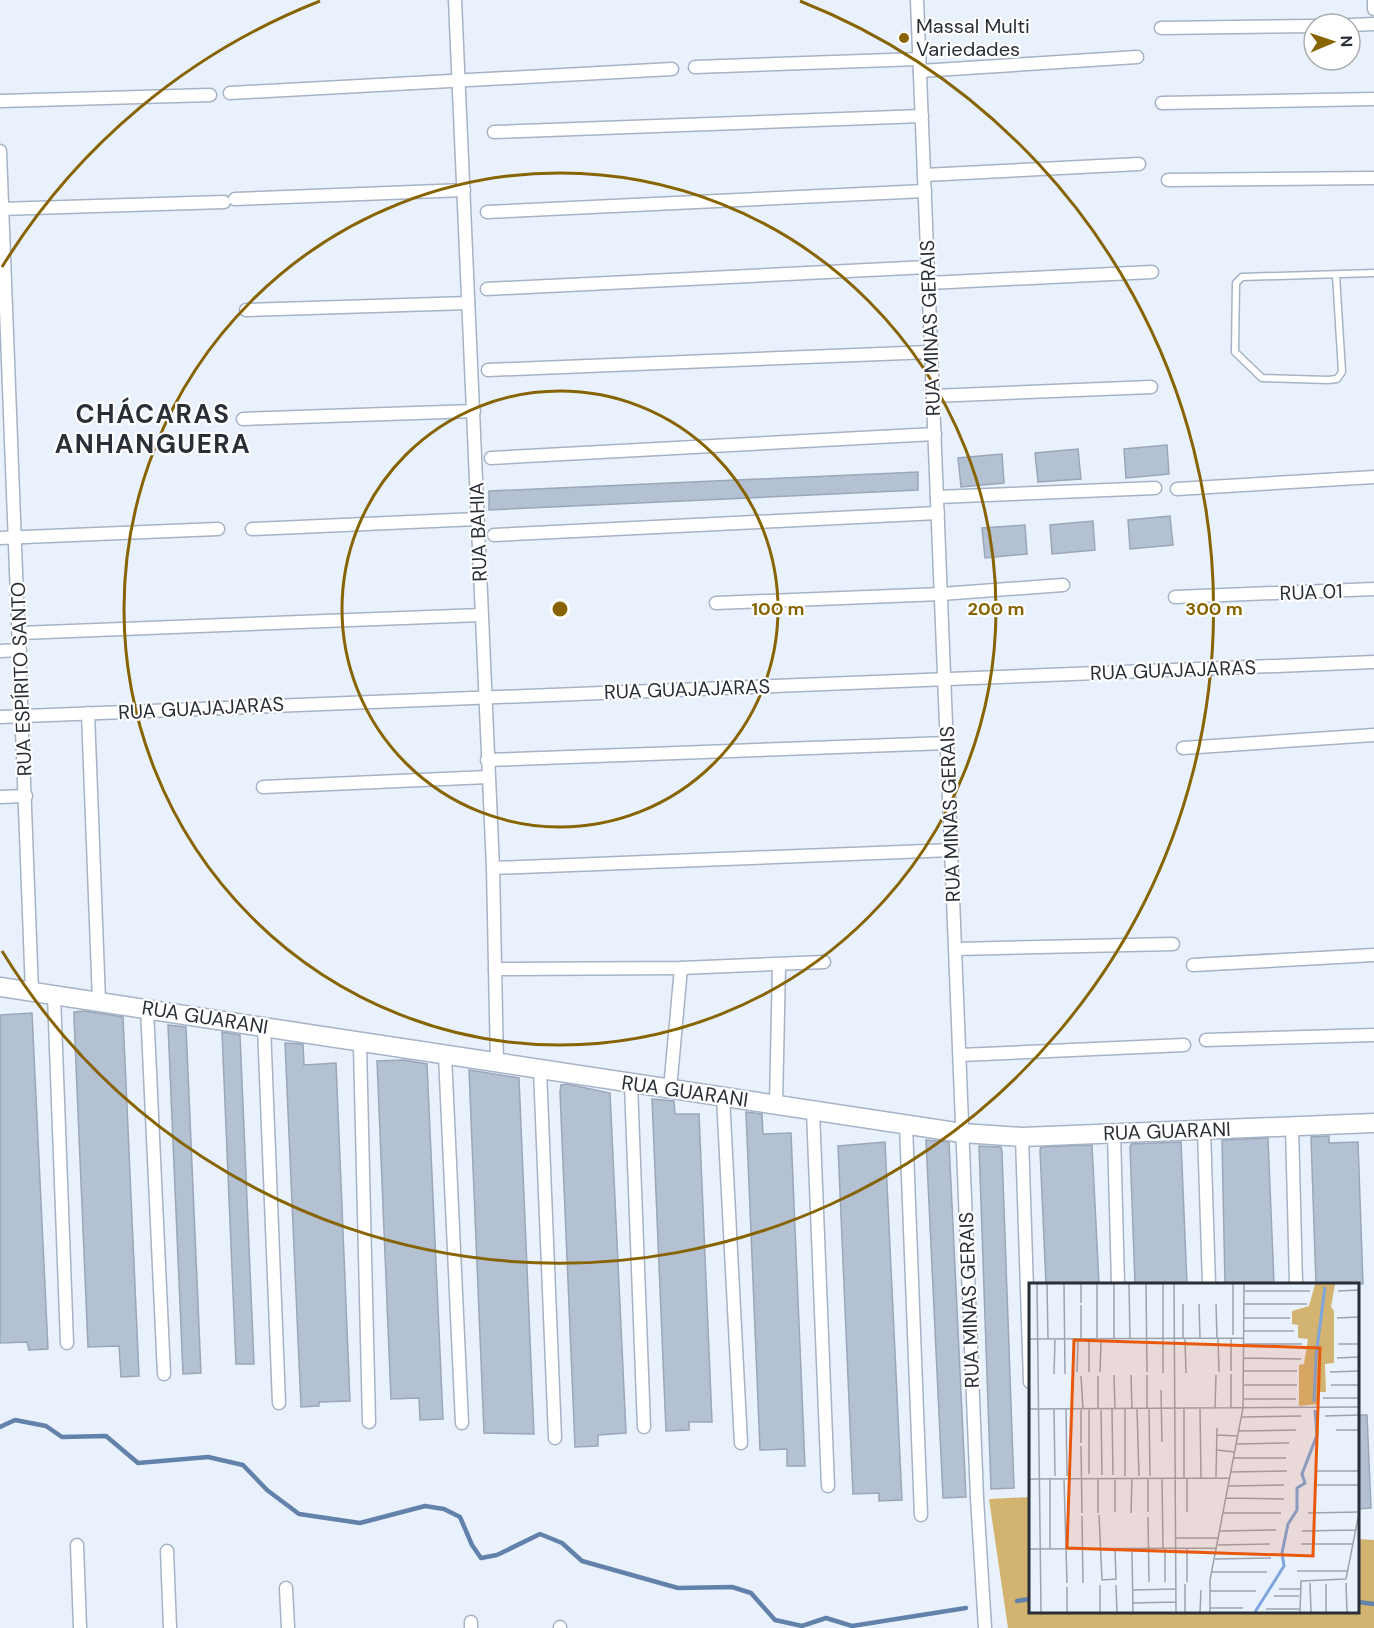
<svg xmlns="http://www.w3.org/2000/svg" width="1374" height="1628" font-family="'DM Sans',sans-serif">
<style>
.forest{fill:#d3b370}
.lines{fill:none;stroke-linecap:round;stroke-linejoin:round}
.stream{stroke:#6382ab;stroke-width:4.5}
.building{fill:#b3c1d3;stroke:#9aa7b9;stroke-width:1.5}
.lane-casing{stroke:#a6b3c6;stroke-width:9}
.street-casing{stroke:#a6b3c6;stroke-width:15}
.secondary-casing{stroke:#a6b3c6;stroke-width:21}
.lane{stroke:#fff;stroke-width:6}
.street{stroke:#fff;stroke-width:12}
.secondary{stroke:#fff;stroke-width:18}
.ring{fill:none;stroke:#876400;stroke-width:3}
.poi-dot{fill:#876400;stroke:#fff;stroke-width:2}
.labels{text-anchor:middle;dominant-baseline:central;stroke-width:4.5;stroke-linejoin:round;paint-order:stroke}
.poi-label{font-size:20px;fill:#2a2f37;stroke:#fff;text-anchor:start}
.street-label{font-size:20px;fill:#2a2f37;stroke:#fff}
.district-label{font-size:26px;font-weight:bold;letter-spacing:1.5px;fill:#2a2f37;stroke:#fff}
.inset-river{fill:none;stroke:#7ca6dd;stroke-width:3}
.inset-road{fill:none;stroke:#9da3ae;stroke-width:1.5}
.view{fill:#e8590c;fill-opacity:0.15;stroke:#e8590c;stroke-width:3}
.inset-edge{fill:none;stroke:#2a2f37;stroke-width:3}
.centre{fill:#876400;stroke:#fff;stroke-width:3}
.ring-label{font-size:18px;text-anchor:middle;font-weight:bold;fill:#876400;stroke:#fff;stroke-width:4.5;stroke-linejoin:round;paint-order:stroke}
</style>
<rect width="100%" height="100%" fill="#e9f1fd"/>
<polygon class="forest" points="1030,1497 1030,1612 1358,1612 1358,1539 1374,1540 1374,1628 1008,1628 989,1499"/>
<g class="lines">
<g class="stream">
<polyline points="0,1427 15,1420 46,1426 62,1437 106,1436 138,1463 208,1457 243,1465 267,1490 299,1514 360,1523 425,1506 444,1509 460,1517 472,1545 481,1558 497,1555 540,1534 562,1543 582,1561 678,1588 732,1587 751,1593 775,1620 802,1626 826,1618 852,1626 966,1608"/>
<polyline points="1017,1601 1030,1599"/>
<polyline points="1358,1602 1374,1604"/>
</g>
</g>
<g class="building">
<polygon points="1167,445 1169,474 1126,478 1124,449"/>
<polygon points="1078,449 1081,479 1038,482 1035,453"/>
<polygon points="1002,454 1004,483 961,487 958,458"/>
<polygon points="918,472 918,490 489,510 489,491"/>
<polygon points="1170,516 1173,545 1130,549 1128,520"/>
<polygon points="1093,521 1095,550 1052,554 1050,525"/>
<polygon points="1025,525 1027,554 985,558 982,528"/>
<polygon points="84,1011 123,1017 139,1376 121,1377 119,1346 88,1347 74,1018 74,1012"/>
<polygon points="32,1013 48,1349 29,1350 27,1342 0,1343 0,1015"/>
<polygon points="168,1025 186,1027 201,1373 183,1374"/>
<polygon points="222,1032 240,1035 254,1364 236,1364"/>
<polygon points="285,1043 303,1044 304,1065 336,1063 350,1401 319,1402 319,1406 301,1407"/>
<polygon points="404,1060 427,1064 443,1419 420,1420 419,1398 391,1399 377,1061"/>
<polygon points="469,1070 519,1078 534,1434 484,1433"/>
<polygon points="567,1084 610,1093 626,1433 598,1435 598,1446 575,1447 560,1092 561,1085"/>
<polygon points="652,1099 674,1101 675,1114 699,1114 712,1422 689,1422 689,1430 666,1431"/>
<polygon points="746,1112 762,1114 763,1134 791,1133 805,1466 787,1466 787,1449 760,1450"/>
<polygon points="1329,1136 1329,1143 1358,1142 1363,1284 1316,1284 1311,1137"/>
<polygon points="1268,1138 1274,1284 1225,1284 1222,1140"/>
<polygon points="926,1140 949,1142 966,1497 943,1498"/>
<polygon points="885,1142 902,1500 879,1501 879,1493 853,1494 838,1146"/>
<polygon points="1181,1142 1187,1284 1135,1284 1130,1147 1131,1144"/>
<polygon points="1092,1145 1099,1284 1046,1284 1040,1150 1041,1147"/>
<polygon points="979,1146 1001,1147 1002,1152 1014,1488 991,1489"/>
<polygon points="1358,1415 1367,1415 1371,1508 1358,1509"/>
</g>
<g class="lines">
<defs>
<polyline id="lane" points="1336,275 1342,372 1337,379 1328,380 1262,378 1235,352 1236,283 1242,277 1374,273"/>
<g id="street">
<polyline points="455,0 493,868 497,1064"/>
<polyline points="917,0 977,1498 985,1628"/>
<polyline points="1374,0 1374,9"/>
<polyline points="1350,25 1374,24"/>
<polyline points="1161,28 1314,26"/>
<polyline points="695,67 919,59"/>
<polyline points="920,71 1137,57"/>
<polyline points="230,93 672,69"/>
<polyline points="0,101 210,95"/>
<polyline points="1162,103 1374,99"/>
<polyline points="494,132 922,116"/>
<polyline points="0,151 32,992"/>
<polyline points="924,175 1139,164"/>
<polyline points="1168,180 1374,178"/>
<polyline points="235,199 464,190"/>
<polyline points="0,209 224,202"/>
<polyline points="487,212 925,191"/>
<polyline points="929,283 1152,272"/>
<polyline points="487,289 928,267"/>
<polyline points="246,310 468,303"/>
<polyline points="488,370 931,352"/>
<polyline points="933,396 1151,387"/>
<polyline points="243,419 474,411"/>
<polyline points="491,458 935,434"/>
<polyline points="1177,489 1374,477"/>
<polyline points="937,497 1155,488"/>
<polyline points="252,529 477,519"/>
<polyline points="494,535 938,513"/>
<polyline points="0,538 218,529"/>
<polyline points="1175,597 1374,589"/>
<polyline points="716,603 941,594 1063,585"/>
<polyline points="20,633 481,615"/>
<polyline points="0,651 20,650"/>
<polyline points="88,713 99,1001"/>
<polyline points="0,717 1374,662"/>
<polyline points="1183,748 1374,735"/>
<polyline points="487,760 947,743"/>
<polyline points="263,787 488,777"/>
<polyline points="0,797 26,796"/>
<polyline points="493,868 952,850"/>
<polyline points="956,949 1173,944"/>
<polyline points="1193,965 1374,955"/>
<polyline points="495,969 681,968 824,962"/>
<polyline points="54,995 67,1343"/>
<polyline points="147,1008 164,1374"/>
<polyline points="264,1026 279,1403"/>
<polyline points="1206,1040 1374,1035"/>
<polyline points="363,1042 360,1046 369,1422"/>
<polyline points="445,1055 462,1423"/>
<polyline points="960,1055 1184,1045"/>
<polyline points="540,1070 555,1438"/>
<polyline points="631,1084 644,1427"/>
<polyline points="670,1089 681,968"/>
<polyline points="723,1097 741,1443"/>
<polyline points="776,1105 779,965"/>
<polyline points="813,1111 828,1486"/>
<polyline points="906,1125 921,1515"/>
<polyline points="1292,1126 1296,1284"/>
<polyline points="1204,1130 1209,1284"/>
<polyline points="1114,1133 1118,1284"/>
<polyline points="1022,1137 1030,1382"/>
<polyline points="77,1545 80,1628"/>
<polyline points="167,1551 170,1628"/>
<polyline points="286,1588 288,1628"/>
<polyline points="471,1622 471,1628"/>
<polyline points="560,1627 560,1628"/>
</g>
<polyline id="secondary" points="0,987 962,1133 1022,1137 1374,1123"/>
</defs>
<use href="#lane" class="lane-casing"/>
<use href="#street" class="street-casing"/>
<use href="#secondary" class="secondary-casing"/>
<use href="#lane" class="lane"/>
<use href="#street" class="street"/>
<use href="#secondary" class="secondary"/>
</g>
<g class="ring">
<circle cx="560" cy="609" r="218"/>
<circle cx="560" cy="609" r="436"/>
<path d="M2 267A654 654 0 0 1 320 1M800 1A654 654 0 1 1 2 951"/>
</g>
<circle class="poi-dot" cx="904" cy="38" r="6"/>
<g class="labels">
<g class="poi-label">
<text x="916" y="26">Massal Multi<tspan x="916" dy="23">Variedades</tspan></text>
</g>
<g class="street-label">
<text transform="translate(930 328) rotate(-92)">RUA MINAS GERAIS</text>
<text transform="translate(478 532) rotate(-92)">RUA BAHIA</text>
<text transform="translate(1311 592) rotate(-2)">RUA 01</text>
<text transform="translate(1173 670) rotate(-2)">RUA GUAJAJARAS</text>
<text transform="translate(21 679) rotate(-92)">RUA ESPÍRITO SANTO</text>
<text transform="translate(687 689) rotate(-2)">RUA GUAJAJARAS</text>
<text transform="translate(201 708) rotate(-3)">RUA GUAJAJARAS</text>
<text transform="translate(950 814) rotate(-92)">RUA MINAS GERAIS</text>
<text transform="translate(205 1017) rotate(9)">RUA GUARANI</text>
<text transform="translate(685 1091) rotate(8)">RUA GUARANI</text>
<text transform="translate(1167 1131) rotate(-2)">RUA GUARANI</text>
<text transform="translate(969 1300) rotate(-92)">RUA MINAS GERAIS</text>
</g>
<g class="district-label">
<text x="153" y="414">CHÁCARAS<tspan x="153" dy="30">ANHANGUERA</tspan></text>
</g>
</g>
<g transform="translate(1029 1283)">
<rect width="330" height="330" fill="#e9f1fd"/>
<path d="M286,1H306L302,24L305,28V80L296,81L297,109H290V121L270,123V82L275,81L279,56L269,55V42L263,41V28L280,23Z" fill="#d3b370"/>
<path class="inset-river" d="M285,119L287,73L296,4M226,329L255,283L253,270L259,241L268,227V205L276,200L273,191L288,152L286,127"/>
<path class="inset-road" d="M8,1L12,329M18,1L19,56M35,1L36,91M68,1V57M100,1L101,56M117,1L118,89M134,1V90M145,1L147,329M204,1V52M215,8H281M309,8L330,7M52,20V1M170,21L171,55M187,21L188,55M215,21H278M52,22V57M215,35H261M308,35L330,34M215,48H265M189,55L190,89M0,56L214,55M85,56V1M154,56V21M156,56L157,90M215,61H273M309,61H330M215,75L272,76M308,75L330,74M202,88V55M215,88H268M48,89L49,57M60,89V57M71,89L72,57M301,89L330,88M25,91L26,57M202,91V125M85,92L86,126M102,92L103,126M118,92V125M52,93L54,126M69,93V126M215,102H268M302,102H330M132,107L133,159M294,115H330M215,116H267M120,125L121,193M155,125V195M171,125L172,195M186,125L187,92M0,126L330,124M25,126L26,193M37,126L38,193M52,126V160M60,126V191M72,126L73,192M83,126L84,192M96,126V193M108,126L110,193M296,133L330,132M213,134L272,133M307,147H330M210,148L267,147M188,152L209,153M208,161L260,160M52,163L53,230M188,167L206,169M205,175H257M287,188H330M202,189L258,188M187,194L188,145M21,195V266M119,195V229M133,195L134,265M158,195V229M0,196L201,195M35,196L38,300M69,196V230M286,202H330M200,203L255,202M197,215L255,216M86,229V195M102,230L103,196M194,230H252M279,230L330,229M70,232L73,297L87,296L86,265M53,233L54,300M119,234L120,299M191,248L247,247M273,248L327,247M146,255H189M272,261H324M189,262L241,261M158,265V299M0,266L187,265M103,269L104,329M0,274V300M186,276L242,275M268,288H318M183,289H238M136,299V265M281,300L282,329M317,300L318,329M156,301V329M297,301V329M71,302V329M87,302L88,329M38,304V329M250,306H271M104,307L146,306M181,308H227M245,313H270M104,320L147,319M181,325H214M237,326H271M171,329L172,307M181,329V297L214,125L215,1M271,329L272,298L317,296L330,230"/>
<path class="view" d="M45,57L291,65L284,273L38,265Z"/>
<rect width="330" height="330" class="inset-edge"/>
</g>
<circle cx="560" cy="609" r="9" class="centre"/>
<g class="ring-label">
<text x="778" y="615">100 m</text>
<text x="996" y="615">200 m</text>
<text x="1214" y="615">300 m</text>
</g>
<g transform="translate(1332 42) rotate(88)"><circle r="28" fill="#ffffff" stroke="#aaacaf" stroke-width="1.5"/>
<path d="M0-4.5L10 22L0 15L-10 22Z" fill="#876400"/>
<text y="-9" font-size="16" font-weight="bold" text-anchor="middle" fill="#2a2f37">N</text>
</g>
</svg>
